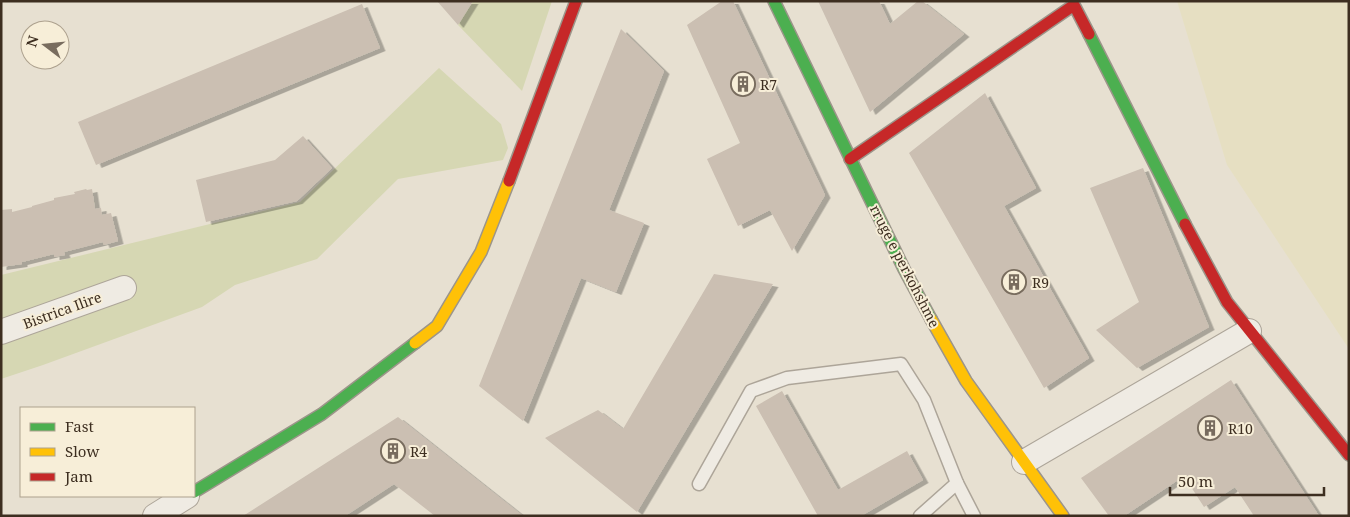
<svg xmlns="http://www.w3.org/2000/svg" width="1350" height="517" font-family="'Noto Serif',serif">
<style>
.farmland{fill:#e6dfc2}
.green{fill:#d6d7b3}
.building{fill:#cbbfb2;filter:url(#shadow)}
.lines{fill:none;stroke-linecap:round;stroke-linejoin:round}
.lane-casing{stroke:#ada599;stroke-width:15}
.street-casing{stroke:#ada599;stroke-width:26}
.fast-casing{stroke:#9c958a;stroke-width:14}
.slow-casing{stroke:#9c958a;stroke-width:14}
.jam-casing{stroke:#9c958a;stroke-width:14}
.lane{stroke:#efebe3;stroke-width:12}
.street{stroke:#efebe3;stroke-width:24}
.fast{stroke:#4caf50;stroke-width:11}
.slow{stroke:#ffc107;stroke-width:11}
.jam{stroke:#c62828;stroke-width:11}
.labels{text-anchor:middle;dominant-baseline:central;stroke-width:4;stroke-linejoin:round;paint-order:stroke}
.poi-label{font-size:14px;fill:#3d2e20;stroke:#f7eed8;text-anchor:start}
.street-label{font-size:14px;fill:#3d2e20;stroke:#f7eed8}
</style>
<defs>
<filter id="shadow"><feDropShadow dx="5.5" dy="3" stdDeviation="0" flood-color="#0004"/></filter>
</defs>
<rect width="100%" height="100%" fill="#e7e0d1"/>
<polygon class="farmland" points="1177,1 1349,1 1349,349 1227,165"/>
<g class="green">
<polygon points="473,1 552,1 522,91 458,25"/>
<polygon points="439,68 501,124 508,148 503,160 398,179 317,259 235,285 202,307 43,365 1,379 1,275 300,202"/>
</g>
<g class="building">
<polygon points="437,1 473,1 458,25"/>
<polygon points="722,1 733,1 825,195 792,251 770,210 738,226 707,159 740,143 687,25"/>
<polygon points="818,1 879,1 890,24 918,1 922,1 964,34 870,112"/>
<polygon points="362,4 380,48 96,165 78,122"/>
<polygon points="621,29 664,71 609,210 644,223 616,292 581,278 523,421 479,386"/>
<polygon points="985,93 1036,188 1004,206 1089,358 1044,388 909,153"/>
<polygon points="303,136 332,168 297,201 206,222 196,180 275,160"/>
<polygon points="1143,168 1209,327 1137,368 1096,330 1139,302 1090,188"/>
<polygon points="86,189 87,190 92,189 95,209 101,208 102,215 111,213 118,241 104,245 103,242 64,252 65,255 54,257 54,254 22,262 22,264 1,267 1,210 12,209 12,212 32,207 32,206 54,200 54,198 75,194 74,192"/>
<polygon points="714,274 773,284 637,512 545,438 598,410 623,429"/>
<polygon points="1231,380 1319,516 1254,516 1235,487 1204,507 1184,476 1124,516 1109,516 1081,478"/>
<polygon points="782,391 838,490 907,451 923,480 861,516 818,516 756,406"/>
<polygon points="398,417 523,516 435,516 394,484 345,516 243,516"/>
</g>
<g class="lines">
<defs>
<g id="lane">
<polyline points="699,484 751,391 787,378 901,364 924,400 957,483 974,516"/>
<polyline points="920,516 957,483"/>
</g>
<g id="street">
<polyline points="1,332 124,288"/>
<polyline points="1024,462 1249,331"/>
<polyline points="155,516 187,496"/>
</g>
<g id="fast">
<polyline points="774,1 904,269 931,319"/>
<polyline points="1089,34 1185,224"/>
<polyline points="194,492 322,414 415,343"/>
</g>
<g id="slow">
<polyline points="931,319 966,381 1063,516"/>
<polyline points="415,343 437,326 481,252 509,181"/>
</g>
<g id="jam">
<polyline points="850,159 1074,5 1089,34"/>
<polyline points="509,181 576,1"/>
<polyline points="1185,224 1227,302 1349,455"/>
</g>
</defs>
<use href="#lane" class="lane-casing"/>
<use href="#street" class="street-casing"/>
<use href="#fast" class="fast-casing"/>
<use href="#slow" class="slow-casing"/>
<use href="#jam" class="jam-casing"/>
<use href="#lane" class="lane"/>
<use href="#street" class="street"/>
<use href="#fast" class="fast"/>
<use href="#slow" class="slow"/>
<use href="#jam" class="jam"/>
</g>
<defs>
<symbol id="building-ring" viewBox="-11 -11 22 22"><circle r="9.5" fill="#f7eed8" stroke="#786c5e" stroke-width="1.5"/><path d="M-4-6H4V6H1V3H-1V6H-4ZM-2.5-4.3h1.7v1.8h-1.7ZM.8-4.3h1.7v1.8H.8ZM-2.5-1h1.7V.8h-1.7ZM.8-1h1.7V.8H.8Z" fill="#786c5e"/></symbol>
</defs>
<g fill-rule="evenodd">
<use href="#building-ring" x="729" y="70" width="28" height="28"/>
<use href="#building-ring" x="1000" y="268" width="28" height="28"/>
<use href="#building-ring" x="1196" y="414" width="28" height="28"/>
<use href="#building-ring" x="379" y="437" width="28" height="28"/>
</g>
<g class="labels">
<g class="poi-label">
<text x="760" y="84">R7</text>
<text x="1032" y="282">R9</text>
<text x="1228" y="428">R10</text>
<text x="410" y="451">R4</text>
</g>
<g class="street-label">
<text transform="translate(905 266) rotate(63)">rruge e perkohshme</text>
<text transform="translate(62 310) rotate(-20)">Bistrica Ilire</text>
</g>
</g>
<rect width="1350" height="517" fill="none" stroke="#3d2e20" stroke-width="5"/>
<rect x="20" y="407" width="175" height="90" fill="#f7eed8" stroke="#ada18e"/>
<rect x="30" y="423" width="25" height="8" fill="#4caf50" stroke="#ada18e"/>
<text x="65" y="432" font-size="15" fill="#3d2e20">Fast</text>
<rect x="30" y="448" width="25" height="8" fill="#ffc107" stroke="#ada18e"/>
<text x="65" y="457" font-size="15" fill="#3d2e20">Slow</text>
<rect x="30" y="473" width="25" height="8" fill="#c62828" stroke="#ada18e"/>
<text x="65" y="482" font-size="15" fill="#3d2e20">Jam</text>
<g transform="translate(45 45) rotate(286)"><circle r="24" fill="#f7eed8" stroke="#ada18e"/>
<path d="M0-4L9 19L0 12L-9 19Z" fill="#786c5e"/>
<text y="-8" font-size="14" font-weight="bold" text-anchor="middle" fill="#3d2e20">N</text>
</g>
<path d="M1170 487v8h154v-8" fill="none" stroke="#3d2e20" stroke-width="2.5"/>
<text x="1178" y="487" font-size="15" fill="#3d2e20" stroke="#f7eed8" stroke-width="4" paint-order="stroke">50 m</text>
</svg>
